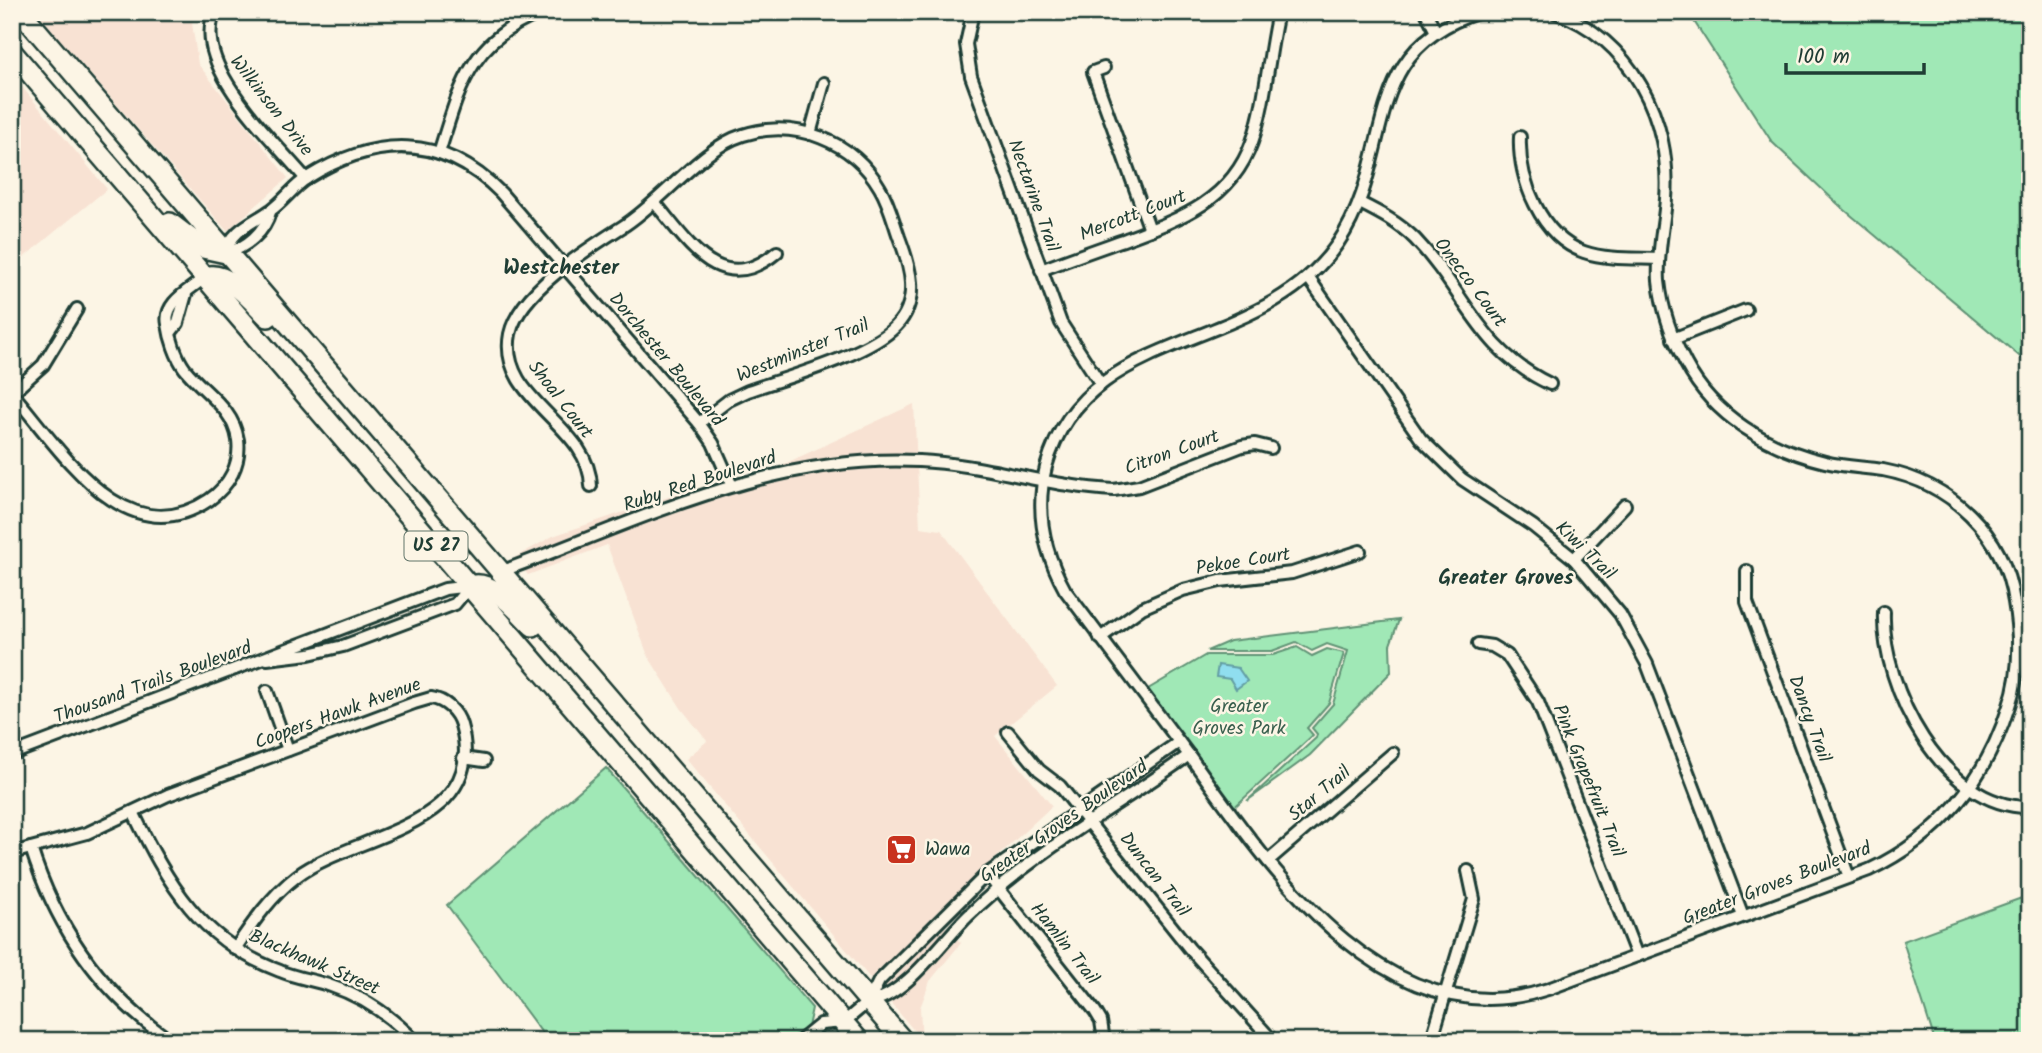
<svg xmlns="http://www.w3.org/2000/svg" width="2042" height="1053" font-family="Kalam,sans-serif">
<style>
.built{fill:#f8e2d3}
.green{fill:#a0e8b6;stroke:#609275;stroke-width:2}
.water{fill:#90deef;stroke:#639ea4;stroke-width:2}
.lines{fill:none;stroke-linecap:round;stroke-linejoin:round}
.street-casing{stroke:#1f3d34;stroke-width:16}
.highway-casing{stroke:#1f3d34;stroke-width:24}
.street{stroke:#fcf5e5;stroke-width:10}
.highway{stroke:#fcf5e5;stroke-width:19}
.labels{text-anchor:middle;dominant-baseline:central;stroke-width:5;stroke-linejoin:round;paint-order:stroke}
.shield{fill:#fcf5e5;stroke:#617469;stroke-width:2}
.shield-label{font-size:18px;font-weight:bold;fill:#1f3d34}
.street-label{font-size:19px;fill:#1f3d34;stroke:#fcf5e5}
.park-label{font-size:19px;fill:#395f4e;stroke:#fcf5e5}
.poi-label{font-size:19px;fill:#1f3d34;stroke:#fcf5e5;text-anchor:start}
.neighbourhood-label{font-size:21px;font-weight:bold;fill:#1f3d34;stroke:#fcf5e5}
</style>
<rect width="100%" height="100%" fill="#fcf5e5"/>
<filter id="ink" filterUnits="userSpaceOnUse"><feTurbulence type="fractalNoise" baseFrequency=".0143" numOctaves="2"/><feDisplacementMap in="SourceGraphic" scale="14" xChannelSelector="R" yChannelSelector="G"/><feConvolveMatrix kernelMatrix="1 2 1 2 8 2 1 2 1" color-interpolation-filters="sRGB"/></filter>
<g filter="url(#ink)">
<g class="built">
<polygon points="36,12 200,12 192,23 198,64 288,178 227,231"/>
<polygon points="12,75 107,189 12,267"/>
<polygon points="914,404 920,527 941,530 1057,686 995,736 1052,806 934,915 961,943 930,981 920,1008 922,1040 686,759 707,741 681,708 648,656 607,545 528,575 514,558 553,536 671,496 769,471"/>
</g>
<g class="green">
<polygon points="1688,12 2030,12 2030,365 1840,206 1772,142"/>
<polygon points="1399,620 1390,645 1391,672 1310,755 1247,801 1316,738 1317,734 1312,728 1333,704 1348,651 1327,644 1312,651 1296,642 1272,651 1207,651 1230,641"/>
<polygon points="1297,647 1312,656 1327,649 1344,653 1329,703 1307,728 1313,735 1229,812 1143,692 1206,655 1273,655"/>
<polygon points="606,768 812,1008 808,1027 789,1041 548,1041 447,905"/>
<polygon points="2030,895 2030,1041 1935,1041 1903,941"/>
</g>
<polygon class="water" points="1218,665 1238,668 1247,681 1236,689 1230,679 1216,677"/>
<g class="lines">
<defs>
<g id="street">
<path d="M215,12C190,65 274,140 306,179"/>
<polyline points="973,12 966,44 971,76 1061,323 1100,383"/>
<polyline points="1426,12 1436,32"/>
<path d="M1480,12C1356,50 1397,156 1338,243C1261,357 1085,323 1046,467C1035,510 1044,552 1065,590C1106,645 1148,700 1189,755C1269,867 1386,1043 1548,989L1869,870C1939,837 1986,780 2009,706C2021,672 2020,637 2014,602C2004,533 1951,483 1883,470C1864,467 1844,467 1825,462C1768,448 1714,417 1686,364C1672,338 1662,310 1659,281C1657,253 1664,226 1666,199C1672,120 1631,38 1554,12"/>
<polyline points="1104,68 1093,72 1150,230"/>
<polyline points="810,134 824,83"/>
<path d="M1520,137C1518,179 1541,237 1584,252C1607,260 1636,258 1659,259"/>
<path d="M439,153C460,86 470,39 543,12"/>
<path d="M655,203C689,243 721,299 777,252"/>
<path d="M1360,203C1380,213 1399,223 1415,239C1466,292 1478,350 1550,384"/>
<path d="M226,253C231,229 255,222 271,210C284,201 293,187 307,178C375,136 442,133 501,193L699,423L713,443L732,486"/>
<path d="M226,253C246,248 265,232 270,212"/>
<path d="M1041,270C1069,259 1098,249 1126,239C1180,219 1231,201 1252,142C1265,105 1268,61 1276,22"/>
<polyline points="1308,277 1421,439 1462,479 1533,526 1574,559 1620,614 1647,664 1743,916"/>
<polyline points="171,332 178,323 186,294"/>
<polyline points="1673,339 1746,310"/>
<path d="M12,393C60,448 124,557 209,500C229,486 241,464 238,440C233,407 204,393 185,369C176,357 170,338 168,324C163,302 191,290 205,277"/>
<polyline points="12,393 43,365 77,309"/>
<path d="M591,486C590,424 497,400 510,334C519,292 587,249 622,227C662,202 701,148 743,135C795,118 853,141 880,188C889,203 893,220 899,237C910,266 921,300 896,326C869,355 787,377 748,391L729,400L699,423"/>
<polyline points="1574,559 1625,505"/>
<polyline points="1747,571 1747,602 1849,877"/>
<path d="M500,572C636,522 771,453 919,461C985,464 1049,487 1114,490L1139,486L1242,446L1255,444L1271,448"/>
<path d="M1884,612C1881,687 1943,809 2030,807"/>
<polyline points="1100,638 1142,608 1183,590 1220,581 1292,573 1360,551"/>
<polyline points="1478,644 1492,646 1507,655 1538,702 1637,956"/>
<polyline points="267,691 288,750"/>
<polyline points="1008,732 1039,770 1060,786 1189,948 1273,1041"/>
<polyline points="12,754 445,589 470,586 455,604 343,646 309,654 267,659"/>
<polyline points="463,758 484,761"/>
<path d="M133,812C168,884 200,941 280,971C296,978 314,980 331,986C364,997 391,1016 415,1041"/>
<path d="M31,848C56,927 102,994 171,1041"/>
<path d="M12,853L87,833L168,795L414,703L431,698C445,700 457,711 461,725C490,828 352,834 297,876C271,896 253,922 235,949"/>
<polyline points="1268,861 1393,753"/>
<polyline points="987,874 1095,1011 1101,1021 1104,1041"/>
<path d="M869,1001C903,999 944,939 968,916C1033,852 1115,808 1189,755"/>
<polyline points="844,1022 869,1001 879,981 987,874 1179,742"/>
<polyline points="1433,1035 1474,899 1468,871"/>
<polyline points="800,1041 821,1024 844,1022"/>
</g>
<g id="highway">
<polyline points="21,12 903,1041"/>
<polyline points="12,52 859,1041"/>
<polyline points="170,223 203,248 226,253"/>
<path d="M205,277C227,269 254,303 268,317"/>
<path d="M470,586C492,578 518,612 533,626"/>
</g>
</defs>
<use href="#street" class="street-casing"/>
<use href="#highway" class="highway-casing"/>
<use href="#street" class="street"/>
<use href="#highway" class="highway"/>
</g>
</g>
<defs>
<symbol id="supermarket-square" viewBox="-11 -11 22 22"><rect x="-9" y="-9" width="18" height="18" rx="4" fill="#c8321e" stroke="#fcf5e5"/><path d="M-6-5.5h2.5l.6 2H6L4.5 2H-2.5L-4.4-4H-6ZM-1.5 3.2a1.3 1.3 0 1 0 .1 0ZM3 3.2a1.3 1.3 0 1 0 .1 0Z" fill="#fff"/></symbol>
</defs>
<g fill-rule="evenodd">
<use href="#supermarket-square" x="884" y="832" width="35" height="35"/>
</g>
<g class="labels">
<rect class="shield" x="404.5" y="531.5" width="63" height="29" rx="5"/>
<g class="shield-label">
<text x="436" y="546">US 27</text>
</g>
<g class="street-label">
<text transform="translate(271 106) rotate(52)">Wilkinson Drive</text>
<text transform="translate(1033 196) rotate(70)">Nectarine Trail</text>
<text transform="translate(1133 216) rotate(-21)">Mercott Court</text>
<text transform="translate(1470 283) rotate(53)">Onecco Court</text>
<text transform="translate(803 351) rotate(-22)">Westminster Trail</text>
<text transform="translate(666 360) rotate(50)">Dorchester Boulevard</text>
<text transform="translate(560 400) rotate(52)">Shoal Court</text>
<text transform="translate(1172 453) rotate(-20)">Citron Court</text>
<text transform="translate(700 482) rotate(-18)">Ruby Red Boulevard</text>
<text transform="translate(1585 551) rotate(44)">Kiwi Trail</text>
<text transform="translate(1243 562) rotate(-9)">Pekoe Court</text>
<text transform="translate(153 683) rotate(-20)">Thousand Trails Boulevard</text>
<text transform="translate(338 714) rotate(-20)">Coopers Hawk Avenue</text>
<text transform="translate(1809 719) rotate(70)">Dancy Trail</text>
<text transform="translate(1588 781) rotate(68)">Pink Grapefruit Trail</text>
<text transform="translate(1320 794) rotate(-40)">Star Trail</text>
<text transform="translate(1064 822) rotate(-35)">Greater Groves Boulevard</text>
<text transform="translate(1154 875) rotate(52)">Duncan Trail</text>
<text transform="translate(1777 884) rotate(-21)">Greater Groves Boulevard</text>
<text transform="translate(1064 944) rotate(52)">Hamlin Trail</text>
<text transform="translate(314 963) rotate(23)">Blackhawk Street</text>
</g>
<g class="park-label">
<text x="1239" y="707">Greater<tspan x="1239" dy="22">Groves Park</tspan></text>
</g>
<g class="poi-label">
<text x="925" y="850">Wawa</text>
</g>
<g class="neighbourhood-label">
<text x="561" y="268">Westchester</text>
<text x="1506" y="578">Greater Groves</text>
</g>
</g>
<rect width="2042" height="1053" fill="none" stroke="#fcf5e5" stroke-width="42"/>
<rect x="21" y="21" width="2000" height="1011" fill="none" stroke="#1f3d34" stroke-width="2.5" filter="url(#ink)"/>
<path d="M1786 63v10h138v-10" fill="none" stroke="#1f3d34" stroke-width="3.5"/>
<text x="1797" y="63" font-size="21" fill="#1f3d34" stroke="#fcf5e5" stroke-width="5" paint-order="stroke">100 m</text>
</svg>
